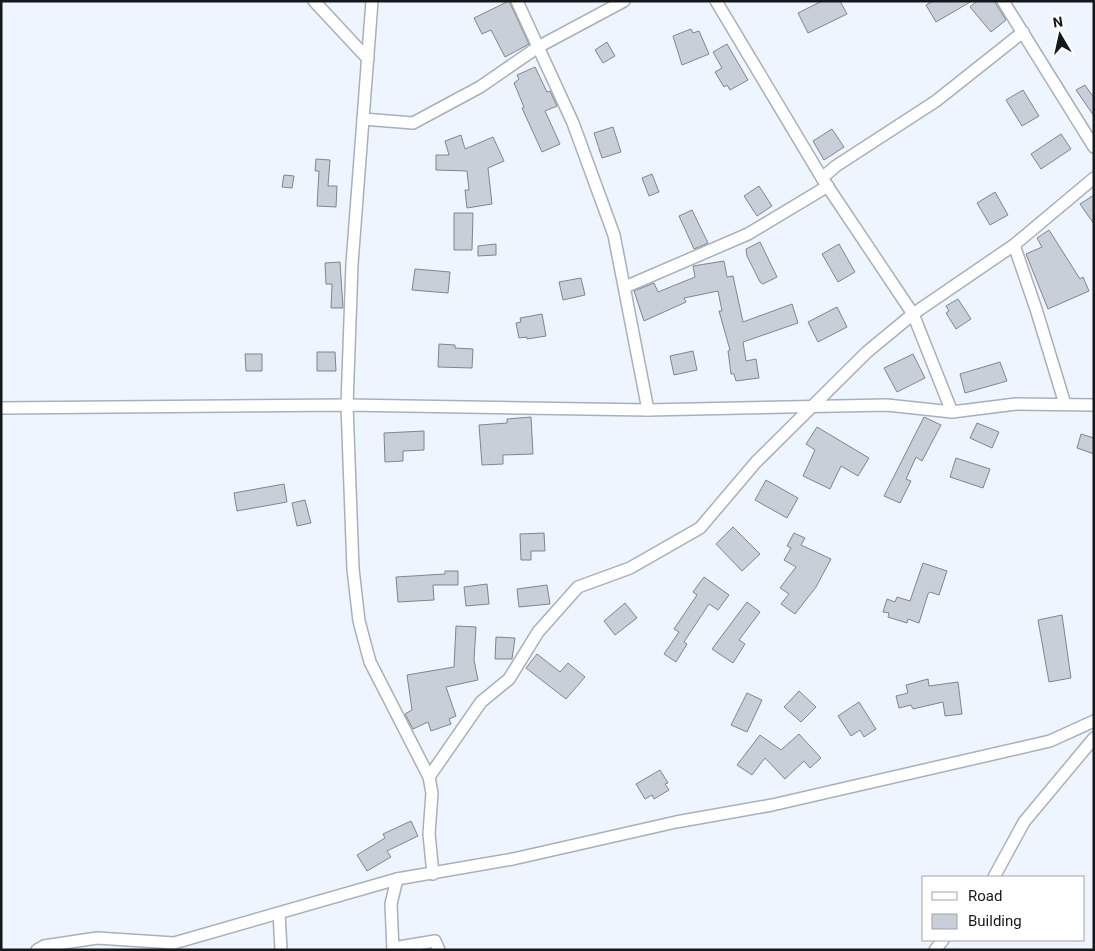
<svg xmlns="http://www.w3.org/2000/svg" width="1095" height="951" font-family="Roboto,sans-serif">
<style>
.building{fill:#c8cfd8;stroke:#7f868d}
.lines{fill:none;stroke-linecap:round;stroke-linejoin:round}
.minor-casing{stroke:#a9b0b8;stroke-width:14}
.minor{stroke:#fff;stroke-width:11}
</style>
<rect width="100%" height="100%" fill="#eef5fe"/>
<g class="building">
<polygon points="509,1 529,44 505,57 491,30 482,34 474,18"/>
<polygon points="822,1 840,1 847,14 808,33 798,13"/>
<polygon points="933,1 972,1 936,22 926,5"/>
<polygon points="977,1 994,1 1006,20 991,32 970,7"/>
<polygon points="691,29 693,33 699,31 709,54 682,65 673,36"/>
<polygon points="607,42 615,56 603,63 595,50"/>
<polygon points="727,44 748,80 730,90 727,85 724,87 715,72 722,68 713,52"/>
<polygon points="535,67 547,92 550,91 557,106 545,111 560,144 542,152 522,108 524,107 514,83 519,79 517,75"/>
<polygon points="1085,85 1094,98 1094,116 1076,90"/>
<polygon points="1023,90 1039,116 1022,126 1006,100"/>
<polygon points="613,127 621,152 602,158 594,133"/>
<polygon points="832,129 844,147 824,160 813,141"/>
<polygon points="1061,134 1071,149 1041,169 1031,154"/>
<polygon points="461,135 465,149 493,137 504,161 488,168 492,204 467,208 465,190 469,190 467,171 436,170 436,155 449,155 445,141"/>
<polygon points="316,159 330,160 328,186 337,186 336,207 317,206 319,171 315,171"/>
<polygon points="652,174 659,192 649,196 642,178"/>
<polygon points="284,175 294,176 292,188 282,187"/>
<polygon points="759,186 772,206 757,216 744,196"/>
<polygon points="995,192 1008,215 990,225 977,203"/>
<polygon points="1094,195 1094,224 1080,204"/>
<polygon points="692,210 708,243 694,249 679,216"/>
<polygon points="454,213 473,213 472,250 454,250"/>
<polygon points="1049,230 1080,279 1083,277 1089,291 1048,309 1026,254 1042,247 1037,238"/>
<polygon points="760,242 777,277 763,284 760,282 747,256 746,249"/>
<polygon points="496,244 496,255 478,256 478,246"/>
<polygon points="839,244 855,272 838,282 822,254"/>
<polygon points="724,261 727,277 733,276 743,322 792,304 798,323 743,342 746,361 756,359 759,378 736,381 734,374 731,374 728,351 730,350 719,311 722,311 718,291 684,298 686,302 644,321 634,291 654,283 658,292 695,277 693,266"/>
<polygon points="340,262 343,308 331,308 332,284 326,284 325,263"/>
<polygon points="415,269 450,272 448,293 412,290"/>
<polygon points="581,278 585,295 563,300 559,282"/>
<polygon points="958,299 971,319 956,329 946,313 949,311 946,306"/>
<polygon points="837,307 847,327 818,342 808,322"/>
<polygon points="542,314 546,336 527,339 527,337 519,338 516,323 521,322 520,318"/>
<polygon points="439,344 455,345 455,348 473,349 472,368 438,367"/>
<polygon points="693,351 697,370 674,375 670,356"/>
<polygon points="317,352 335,352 336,371 317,371"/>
<polygon points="245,354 262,354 262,371 246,371"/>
<polygon points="913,354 925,378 897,392 884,368"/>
<polygon points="1000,362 1007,381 965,393 960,374"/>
<polygon points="531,417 533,454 503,455 503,464 482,465 479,425 507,423 507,419"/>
<polygon points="924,417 941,425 922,461 916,457 906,479 911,481 900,503 884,496"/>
<polygon points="977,423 999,432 992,448 970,438"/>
<polygon points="817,427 869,458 858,476 841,466 830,489 803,476 815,450 806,444"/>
<polygon points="424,431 424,450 403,451 403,461 385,462 384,433"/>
<polygon points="1081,434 1094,438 1094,454 1077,448"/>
<polygon points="956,458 990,469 983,488 950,477"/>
<polygon points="766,480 798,498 787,518 755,500"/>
<polygon points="284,484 287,502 237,511 234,493"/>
<polygon points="305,500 311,523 297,526 292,503"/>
<polygon points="733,527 760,554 742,571 716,544"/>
<polygon points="544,533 545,551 531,551 531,560 521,560 520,534"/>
<polygon points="794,533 805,538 801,545 831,559 816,587 795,614 781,604 789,594 780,588 796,567 784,560 791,548 787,546"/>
<polygon points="923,563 947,571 939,595 930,592 928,594 919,623 908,619 907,623 888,617 889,613 883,612 887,599 895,602 897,597 910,601"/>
<polygon points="445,571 458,571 458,585 433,585 434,600 398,602 396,577 445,574"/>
<polygon points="704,577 729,595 718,610 709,604 684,642 687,644 676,662 664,654 679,632 674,629 697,595 693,592"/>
<polygon points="487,584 489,604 466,606 464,587"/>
<polygon points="547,585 550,604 519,607 517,589"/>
<polygon points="747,602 760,612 739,640 745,644 733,663 712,649"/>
<polygon points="625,603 637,618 615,635 604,621"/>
<polygon points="1062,615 1071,678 1049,682 1038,620"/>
<polygon points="456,626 476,627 474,660 478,680 446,687 456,716 449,719 451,724 431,731 428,722 413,729 405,714 412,710 407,675 454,667"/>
<polygon points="496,637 515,638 512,659 495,659"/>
<polygon points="537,654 560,672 568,663 585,677 566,699 526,668"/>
<polygon points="928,679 929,686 958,682 962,714 945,716 943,702 913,709 911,705 899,708 896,696 908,693 906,685"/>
<polygon points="799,691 816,707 801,722 784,707"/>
<polygon points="747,693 762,700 747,732 731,725"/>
<polygon points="859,702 876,729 864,737 860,730 851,736 838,716"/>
<polygon points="799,734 821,758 810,768 804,761 785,779 765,758 752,775 737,765 760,735 781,750"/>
<polygon points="660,770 668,783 665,784 669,790 654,799 652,795 645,799 636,784"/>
<polygon points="411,821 418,836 387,851 391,857 367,871 357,855 385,838 383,834"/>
</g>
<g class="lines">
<defs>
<g id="minor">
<polyline points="314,1 368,59"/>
<polyline points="372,1 352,264 347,405 353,569 359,621 370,662 429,777 432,793 429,834 433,874"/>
<polyline points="517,1 573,123 614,235 648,410"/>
<polyline points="716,1 822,178 913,314 952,412"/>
<polyline points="1003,1 1094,147"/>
<polyline points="363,119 413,123 480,87 538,47 624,1"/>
<polyline points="822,178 836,166 936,101 1023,32"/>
<polyline points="1014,245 1036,309 1065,404"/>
<polyline points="625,287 748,234 828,186"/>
<polyline points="1,408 347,405 648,410 887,405 952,412 1016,404 1094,405"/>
<polyline points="429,777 481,702 509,679 538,632 578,587 630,568 700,528 756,462 867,352 913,314 1014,245 1094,178"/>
<polyline points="994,877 1024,822 1094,738"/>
<polyline points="279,913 281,950"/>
<polyline points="393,948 435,941 439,950"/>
<polyline points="37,950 44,946 97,938 174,943 397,879 513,859 676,822 772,805 1050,741 1094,721"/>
<polyline points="393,950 391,904 397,879"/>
<polyline points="935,950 943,940"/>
</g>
</defs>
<use href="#minor" class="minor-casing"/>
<use href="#minor" class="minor"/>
</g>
<rect width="1095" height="951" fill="none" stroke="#15181a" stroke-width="5"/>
<rect x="922" y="876" width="162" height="65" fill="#ffffff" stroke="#a1a3a3"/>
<rect x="932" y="892" width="25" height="8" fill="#ffffff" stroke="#a1a3a3"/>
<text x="968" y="901" font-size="15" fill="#15181a">Road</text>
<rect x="932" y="914" width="25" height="15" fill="#c8cfd8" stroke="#a1a3a3"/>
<text x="968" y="926" font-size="15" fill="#15181a">Building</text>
<g transform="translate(1060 35) rotate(351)" stroke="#ffffff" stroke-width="4" paint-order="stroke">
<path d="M0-4L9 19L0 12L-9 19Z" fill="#15181a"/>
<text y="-8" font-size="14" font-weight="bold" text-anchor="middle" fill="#15181a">N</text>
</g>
</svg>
